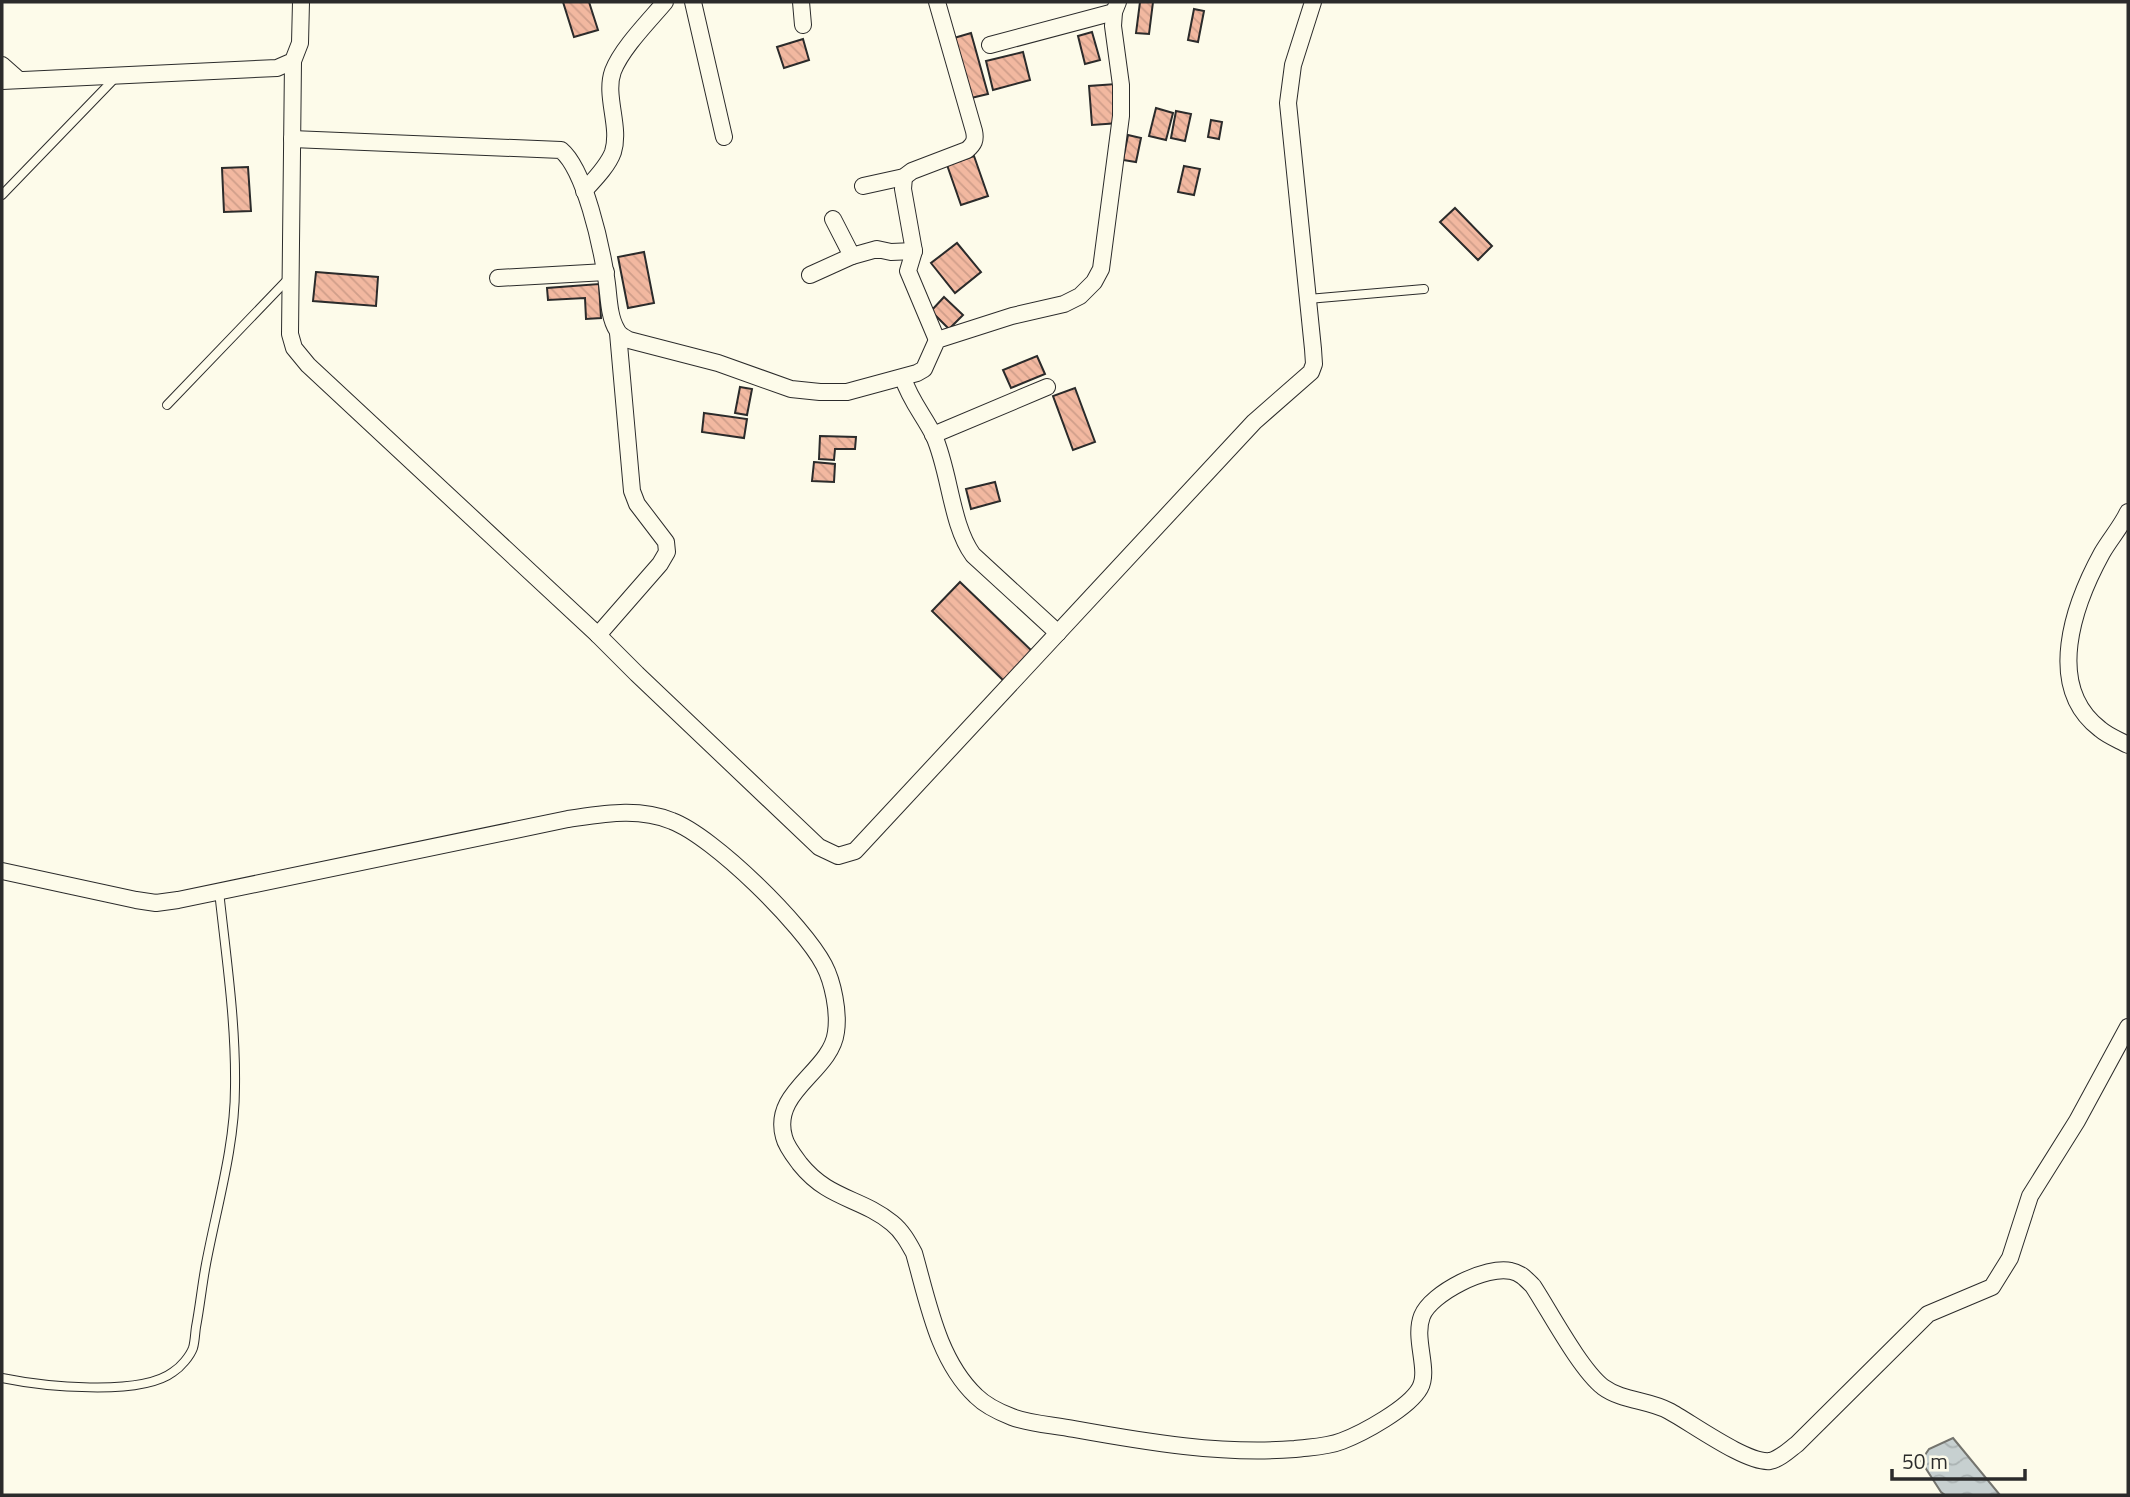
<svg xmlns="http://www.w3.org/2000/svg" width="2130" height="1497" font-family="'Titillium Web',sans-serif">
<style>
.water{fill:url(#water-waves);stroke:#74746e;stroke-width:2}
.building{fill:url(#building-back-hatch);stroke:#2b2b2b;stroke-width:2}
.lines{fill:none;stroke-linecap:round;stroke-linejoin:round}
.service-casing{stroke:#2b2b2b;stroke-width:10}
.minor-casing{stroke:#2b2b2b;stroke-width:18}
.service{stroke:#fdfbea;stroke-width:8}
.minor{stroke:#fdfbea;stroke-width:16}
</style>
<defs>
<pattern id="water-waves" width="16" height="10" patternUnits="userSpaceOnUse" patternTransform="scale(1.75)"><rect width="16" height="10" fill="#c7d0d0"/><path d="M0 5q4-4 8 0t8 0" fill="none" stroke="#abb3b3"/></pattern>
<pattern id="building-back-hatch" width="6" height="6" patternUnits="userSpaceOnUse" patternTransform="scale(1.75)"><rect width="6" height="6" fill="#f2b8a0"/><path d="M-1 5l2 2M0 0l6 6M5-1l2 2" fill="none" stroke="#d09e8a"/></pattern>
</defs>
<rect width="100%" height="100%" fill="#fdfbea"/>
<polygon class="water" points="1953,1438 2000,1495 1945,1495 1941,1492 1921,1461 1929,1449"/>
<g class="building">
<polygon points="563,2 589,2 598,30 574,37"/>
<polygon points="1140,2 1153,2 1149,34 1136,33"/>
<polygon points="1194,9 1204,11 1198,42 1188,40"/>
<polygon points="1092,32 1100,60 1085,64 1078,36"/>
<polygon points="971,33 988,94 971,98 954,38"/>
<polygon points="803,39 809,60 784,68 777,47"/>
<polygon points="1023,52 1030,80 993,90 986,61"/>
<polygon points="1116,84 1119,123 1092,125 1089,86"/>
<polygon points="1156,108 1173,113 1166,140 1149,136"/>
<polygon points="1176,111 1191,114 1185,141 1171,138"/>
<polygon points="1211,120 1222,122 1219,139 1208,137"/>
<polygon points="1128,135 1141,138 1136,162 1123,160"/>
<polygon points="974,156 988,196 961,205 947,165"/>
<polygon points="1184,166 1200,169 1194,195 1178,192"/>
<polygon points="248,167 251,211 224,212 222,168"/>
<polygon points="1455,208 1492,246 1478,260 1440,222"/>
<polygon points="957,243 981,272 955,293 931,263"/>
<polygon points="644,252 654,303 628,308 618,257"/>
<polygon points="316,272 378,277 376,306 313,301"/>
<polygon points="599,284 601,318 586,319 585,298 548,300 547,288"/>
<polygon points="944,297 963,315 949,329 931,311"/>
<polygon points="1037,356 1045,374 1011,388 1003,370"/>
<polygon points="740,387 752,389 747,415 735,413"/>
<polygon points="1075,388 1095,442 1073,450 1053,396"/>
<polygon points="704,413 747,419 744,438 702,432"/>
<polygon points="820,436 856,437 855,449 835,449 834,460 819,459"/>
<polygon points="814,462 835,464 834,482 812,481"/>
<polygon points="995,482 1000,501 971,509 966,489"/>
<polygon points="960,582 1034,653 1006,683 932,611"/>
</g>
<g class="lines">
<defs>
<g id="service">
<polyline points="2,195 117,76"/>
<polyline points="1308,299 1424,289"/>
<polyline points="167,405 290,277"/>
<path d="M2,1378C41,1386 140,1397 173,1372C181,1367 190,1356 193,1348C195,1341 195,1333 196,1327C200,1306 202,1285 206,1264C217,1206 235,1146 235,1087C236,1022 226,956 219,891"/>
</g>
<g id="minor">
<polyline points="693,2 724,137"/>
<polyline points="801,2 803,25"/>
<polyline points="990,45 1114,12"/>
<polyline points="293,61 290,334 294,348 308,365 598,635 637,674 819,847 838,856 855,851 1254,422 1311,372 1314,364 1313,349 1288,103 1293,65 1313,2"/>
<polyline points="2,65 19,80"/>
<polyline points="2,81 277,68 293,61 300,43 301,2"/>
<path d="M292,139L561,150C585,170 601,245 606,277C609,293 608,316 617,330C619,335 624,337 629,340L718,363L791,389L820,392H847L917,373L924,369L937,340L1012,316L1064,304L1080,296L1094,282L1101,269L1121,116V85L1113,26L1114,12L1118,2"/>
<polyline points="904,177 903,189 914,251 908,271 937,340"/>
<path d="M863,186L904,177L912,171L967,150C974,144 976,140 974,131L937,2"/>
<path d="M584,191C594,180 608,166 613,152C621,126 604,96 613,71C622,48 649,21 665,2"/>
<polyline points="833,219 852,256 877,249 891,252 914,251"/>
<polyline points="810,275 852,256"/>
<polyline points="498,278 606,272"/>
<path d="M903,378C910,400 924,416 934,436C950,472 951,525 973,555L1058,633"/>
<polyline points="933,435 1047,387"/>
<path d="M2128,512C2121,527 2110,539 2102,553C2074,604 2044,686 2100,729C2108,736 2119,740 2128,745"/>
<polyline points="598,635 660,564 667,552 666,542 637,504 632,491 618,333"/>
<path d="M2,871L136,900L156,903L178,900L568,819C603,814 638,807 672,821C714,837 803,925 824,965C833,982 839,1012 836,1032C831,1072 771,1091 784,1137C786,1146 794,1156 800,1164C829,1200 860,1197 892,1223C902,1231 908,1242 914,1253C928,1302 938,1360 976,1396C986,1406 999,1412 1012,1417C1031,1424 1054,1425 1074,1429C1146,1442 1222,1455 1295,1449C1310,1447 1327,1447 1342,1441C1363,1433 1409,1408 1420,1388C1430,1370 1413,1339 1422,1316C1431,1293 1487,1265 1511,1271C1521,1273 1526,1279 1533,1286C1550,1312 1580,1369 1603,1387C1622,1401 1649,1400 1669,1411C1690,1422 1747,1464 1770,1461C1780,1459 1789,1450 1797,1444L1928,1314L1992,1287L2010,1258L2030,1196L2077,1121L2128,1027"/>
</g>
</defs>
<use href="#service" class="service-casing"/>
<use href="#minor" class="minor-casing"/>
<use href="#service" class="service"/>
<use href="#minor" class="minor"/>
</g>
<rect width="2130" height="1497" fill="none" stroke="#2b2b2b" stroke-width="7"/>
<path d="M1892 1469v10h133v-10" fill="none" stroke="#2b2b2b" stroke-width="3.5"/>
<text x="1902" y="1469" font-size="21" fill="#2b2b2b" stroke="#fdfbea" stroke-width="5" paint-order="stroke">50 m</text>
</svg>
